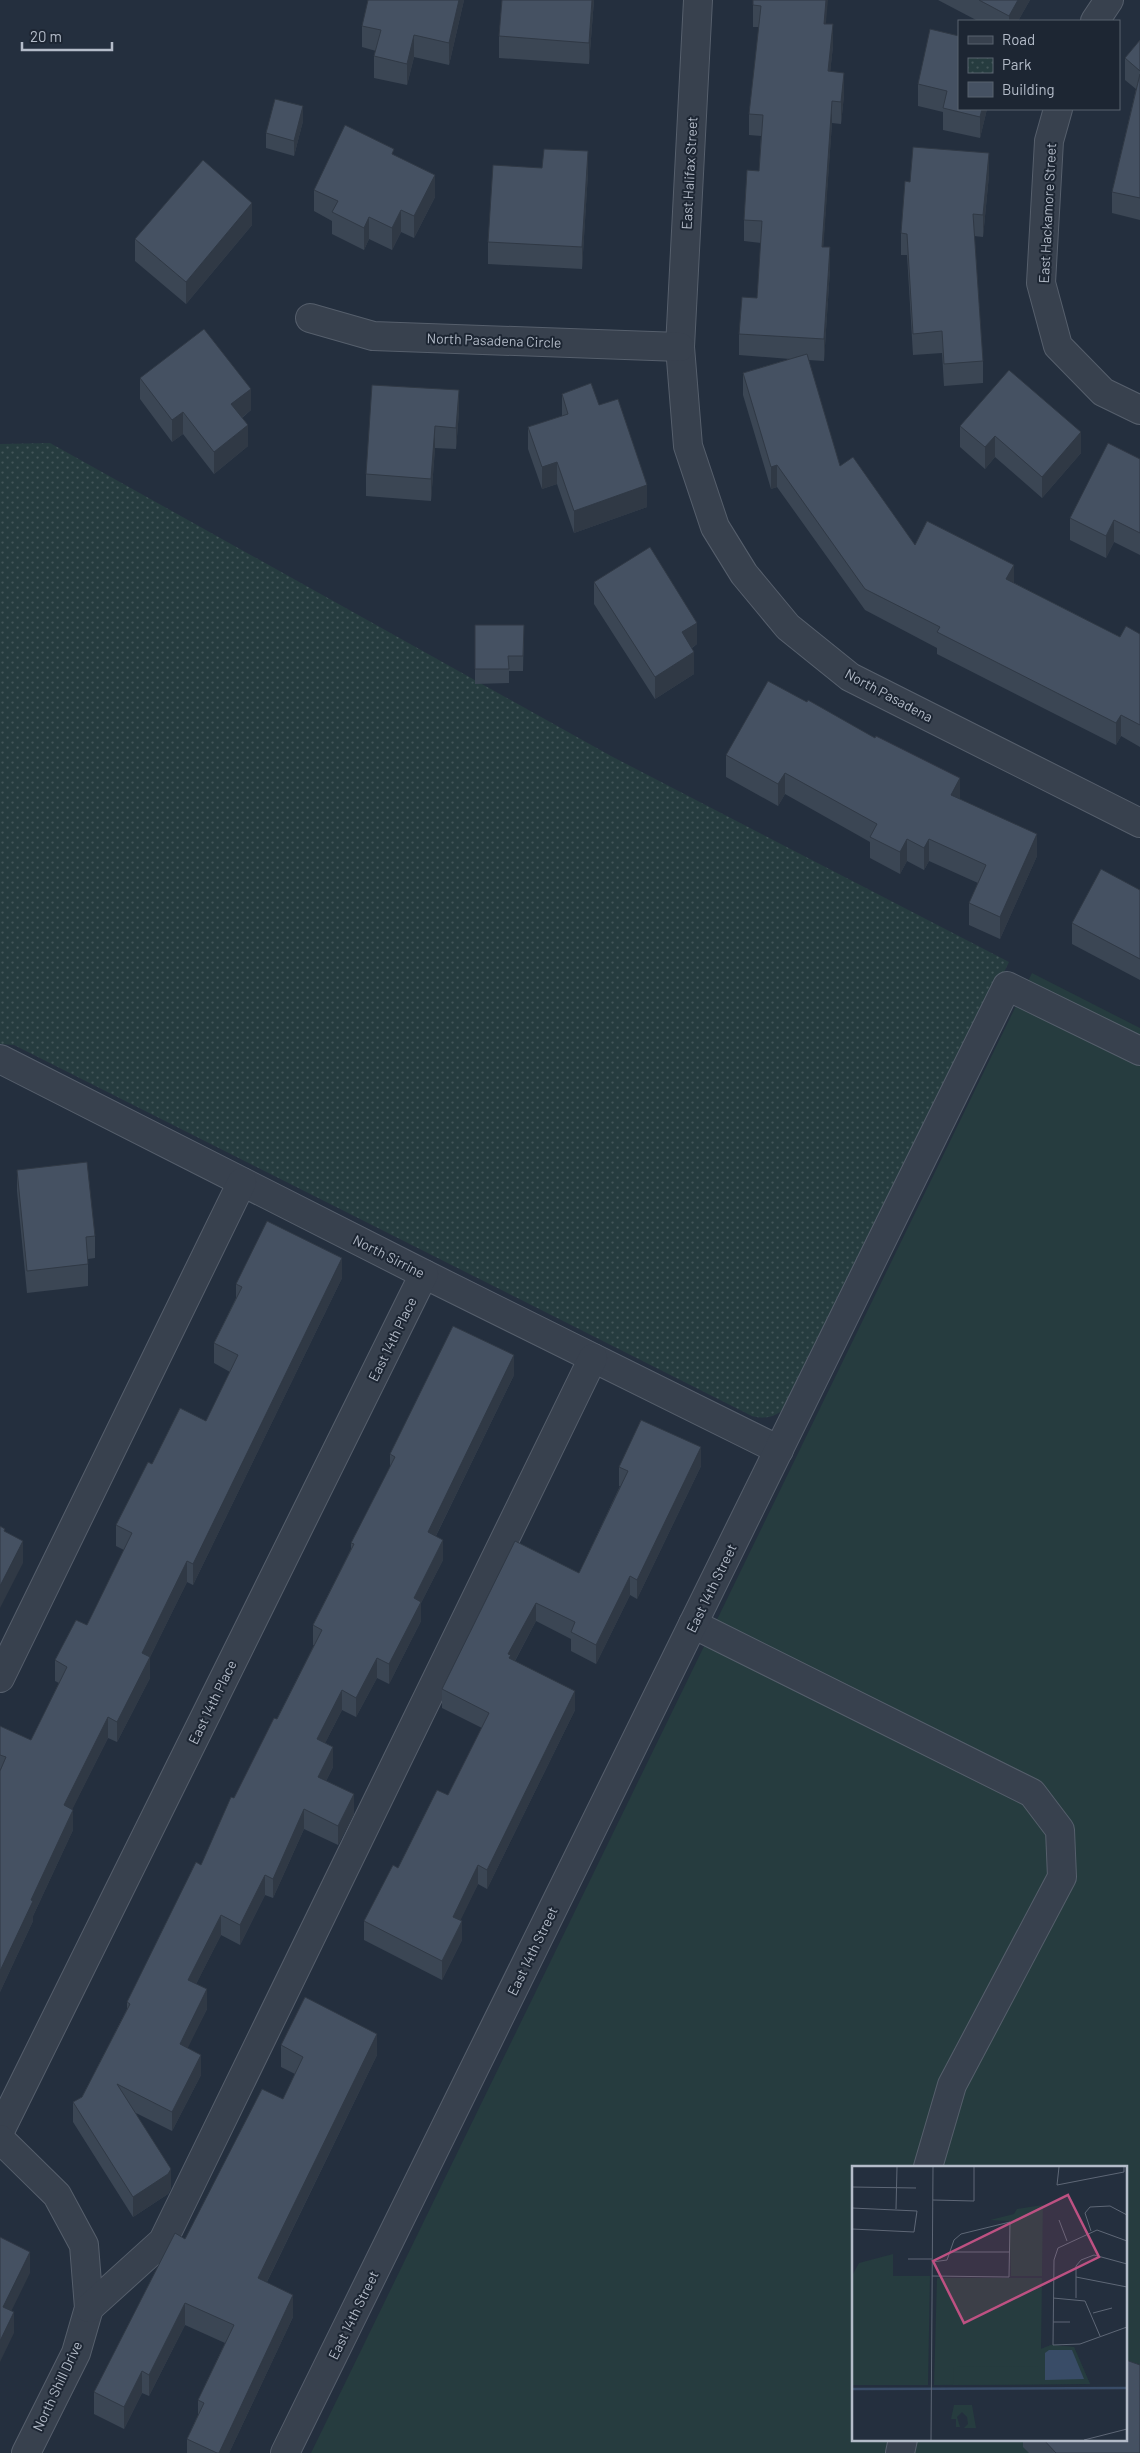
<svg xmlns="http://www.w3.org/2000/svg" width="1140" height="2453" font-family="Barlow,sans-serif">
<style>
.grass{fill:#263c3f;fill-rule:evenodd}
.park{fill:url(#park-dots)}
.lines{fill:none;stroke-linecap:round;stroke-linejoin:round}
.minor-casing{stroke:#565f6c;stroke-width:30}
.minor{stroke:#38414e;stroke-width:28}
.wall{fill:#3b4654}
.shaded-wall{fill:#303945}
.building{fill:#455162;stroke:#303945}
.labels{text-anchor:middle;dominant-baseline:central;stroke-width:4;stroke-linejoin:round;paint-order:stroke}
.street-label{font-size:14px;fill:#b4bcc9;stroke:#1d2633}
.inset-river{fill:none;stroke:#394c67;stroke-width:2.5}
.inset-road{fill:none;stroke:#5e6776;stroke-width:1}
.view{fill:#bd5182;fill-opacity:0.15;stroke:#bd5182;stroke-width:2.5}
.inset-edge{fill:none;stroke:#b4bcc9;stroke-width:2.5}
</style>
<defs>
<pattern id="park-dots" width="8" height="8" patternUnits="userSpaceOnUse" patternTransform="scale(1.25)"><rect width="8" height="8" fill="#263c3f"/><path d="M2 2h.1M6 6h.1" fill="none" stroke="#435659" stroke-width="1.8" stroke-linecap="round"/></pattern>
</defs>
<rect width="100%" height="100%" fill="#242f3e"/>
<path class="grass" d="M1032,973L1140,1028V2453H311ZM854,2167H1126V2439H854Z"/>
<path class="park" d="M50,443L611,756L1009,962L789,1405C777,1416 768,1420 752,1416L14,1045L0,1044V444Z"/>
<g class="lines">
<defs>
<g id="minor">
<polyline points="698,0 680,347 688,446 715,527 744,574 788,627 850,677 1140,823"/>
<polyline points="1095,21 1109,0"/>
<polyline points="1058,109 1049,141 1041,283 1058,346 1103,392 1140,410"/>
<polyline points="310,318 373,336 680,347"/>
<polyline points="0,1059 424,1274 779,1450"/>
<polyline points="693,1624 1032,1793 1060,1830 1062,1877 952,2085 928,2167"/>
<polyline points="0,1678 242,1182"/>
<polyline points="0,2131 424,1274"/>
<polyline points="0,2139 57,2195 84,2245 89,2308 76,2353 26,2453"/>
<polyline points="89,2308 163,2241 593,1358"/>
<polyline points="285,2453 1007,986 1140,1051"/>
<polyline points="900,2453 903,2439"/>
</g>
</defs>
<use href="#minor" class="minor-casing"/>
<use href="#minor" class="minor"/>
</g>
<g class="wall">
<polygon points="464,0 449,65 414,57 407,85 374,78 374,56 376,51 362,47 362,26"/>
<polygon points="502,0 594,0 589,64 499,58 499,36"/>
<polygon points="753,0 826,24 833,46 830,72 844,95 841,124 832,123 823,247 830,269 824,361 808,360 840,466 915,545 1014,583 1120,637 1140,634 1140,747 1121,736 1116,745 937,654 937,648 865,610 777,487 771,489 743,395 743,373 790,359 739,355 739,334 757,298 761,243 744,241 744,220 759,171 761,136 749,135 749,114 759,27 753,27"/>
<polygon points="938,0 1030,0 1018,21 978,21"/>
<polygon points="959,36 959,109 987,109 980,138 943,130 943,112 918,106 918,84"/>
<polygon points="1140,40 1140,220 1112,213 1112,192 1136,89 1125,80 1125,58"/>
<polygon points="303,121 294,156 266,148 266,133"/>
<polygon points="394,156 435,197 414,238 401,232 392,250 369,239 364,250 332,234 332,221 314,211 314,190"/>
<polygon points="588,173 582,269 488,264 488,242"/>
<polygon points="989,175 983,237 974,236 983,361 983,383 944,386 942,353 913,355 907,255 901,255 901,233"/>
<polygon points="252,225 186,304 135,261 135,239"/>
<polygon points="140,378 251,410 242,418 248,446 214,474 183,434 172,442 140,399"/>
<polygon points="459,390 459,412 456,449 435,448 431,501 366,496 366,474"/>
<polygon points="562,394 599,405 647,507 574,533 557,484 542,489 528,449 528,427 562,416"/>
<polygon points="960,426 1081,453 1042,498 995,457 985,469 960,447"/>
<polygon points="1140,459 1140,555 1114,542 1106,558 1070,540 1070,518"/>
<polygon points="594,582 697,644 692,648 694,674 655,699 594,604"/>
<polygon points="475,625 524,625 523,671 509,671 509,683 475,684"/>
<polygon points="726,755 960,799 1037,856 1000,939 969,925 969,903 978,883 929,861 924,870 907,861 900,874 870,858 870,842 785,794 778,806 726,777"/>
<polygon points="1140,890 1140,980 1072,944 1072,923"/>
<polygon points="17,1170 95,1236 95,1258 88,1259 88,1286 27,1293 17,1191"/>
<polygon points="342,1278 193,1585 187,1582 150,1657 150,1678 117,1742 108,1738 72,1809 73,1830 33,1916 33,1921 0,1992 0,1726 31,1740 59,1683 55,1681 55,1660 87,1625 124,1550 116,1546 116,1525 152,1464 206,1421 230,1372 214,1363 214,1343 236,1298 236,1284"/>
<polygon points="514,1375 436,1536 443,1560 421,1603 421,1621 389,1684 377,1678 356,1717 342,1710 325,1743 333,1767 326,1781 354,1814 338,1845 304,1829 273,1898 265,1895 240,1945 221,1935 196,1984 207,2009 187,2048 201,2075 172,2131 136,2113 171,2188 168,2194 133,2217 73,2122 73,2102 82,2097 127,2009 127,2002 201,1865 234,1798 277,1719 314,1645 313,1645 313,1625 351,1549 351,1543 390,1467 390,1454"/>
<polygon points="701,1466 637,1599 630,1595 596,1664 571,1651 571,1639 536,1621 515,1661 575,1710 487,1889 478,1884 460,1920 462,1940 442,1980 364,1940 364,1921 398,1868 448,1795 482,1728 442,1708 442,1689 515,1541 579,1573 620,1486 619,1486 619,1467"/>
<polygon points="281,2045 377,2055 267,2282 293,2317 229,2453 187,2453 187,2439 198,2415 198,2400 225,2343 185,2325 149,2396 142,2393 124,2429 94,2414 94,2392 185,2239 283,2099 295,2074 281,2067"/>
<polygon points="1023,2439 1126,2439 1140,2453 1029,2453 1023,2447"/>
</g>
<g class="shaded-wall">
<polygon points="459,0 464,0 449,65 449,43"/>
<polygon points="592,0 594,0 589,64 589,43"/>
<polygon points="826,0 828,0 824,45 824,24"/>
<polygon points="1018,0 1030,0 1018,21 1009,21 1009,16"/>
<polygon points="833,24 833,46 828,93 828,71"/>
<polygon points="414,35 414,57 407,85 407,64"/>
<polygon points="844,73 844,95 841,124 841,102"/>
<polygon points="832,101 832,123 822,268 822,247"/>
<polygon points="303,106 303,121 294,156 294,141"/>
<polygon points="982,109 987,109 980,138 980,117"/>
<polygon points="588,151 588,173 582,269 582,247"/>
<polygon points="989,153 989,175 983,237 983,215"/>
<polygon points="435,175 435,197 414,238 414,216"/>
<polygon points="252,203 252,225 186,304 186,282"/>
<polygon points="401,210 401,232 392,250 392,228"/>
<polygon points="369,217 369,239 364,250 364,228"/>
<polygon points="830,247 830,269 824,361 824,339"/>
<polygon points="251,389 251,410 231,426 231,404"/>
<polygon points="459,390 459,412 456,449 456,428"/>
<polygon points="183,412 183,434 172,442 172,420"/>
<polygon points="248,425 248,446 214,474 214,452"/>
<polygon points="435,426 435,448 431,501 431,479"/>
<polygon points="1081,432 1081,453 1042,498 1042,477"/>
<polygon points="995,436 995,457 985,469 985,447"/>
<polygon points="557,462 557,484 542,489 542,467"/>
<polygon points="777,465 777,487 771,489 771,467"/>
<polygon points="647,485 647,507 574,533 574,511"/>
<polygon points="1114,520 1114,542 1106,558 1106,536"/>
<polygon points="1014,565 1014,587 1006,579"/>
<polygon points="697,623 697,644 682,654 682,632"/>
<polygon points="694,652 694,674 655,699 655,677"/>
<polygon points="1121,715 1121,736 1116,745 1116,723"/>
<polygon points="785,773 785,794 778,806 778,784"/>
<polygon points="960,778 960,800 951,795"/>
<polygon points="1037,834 1037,856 1000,939 1000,917"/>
<polygon points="907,839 907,861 900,874 900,852"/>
<polygon points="929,839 929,861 924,870 924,848"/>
<polygon points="342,1258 342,1278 193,1585 193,1564"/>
<polygon points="514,1355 514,1375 428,1552 428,1532"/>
<polygon points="701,1447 701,1466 637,1599 637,1580"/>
<polygon points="443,1540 443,1560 421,1603 421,1621 389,1684 389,1664 414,1598"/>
<polygon points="23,1541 23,1563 0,1608 0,1586"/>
<polygon points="187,1561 187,1582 150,1657 150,1678 117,1742 117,1722 142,1653"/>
<polygon points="630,1576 630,1595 596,1664 596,1645"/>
<polygon points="536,1603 536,1621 511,1668 508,1654"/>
<polygon points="377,1658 377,1678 356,1717 356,1698"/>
<polygon points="342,1690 342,1710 317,1759 317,1739"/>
<polygon points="575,1691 575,1710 487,1889 487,1870"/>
<polygon points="108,1717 108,1738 64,1826 64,1805"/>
<polygon points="333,1747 333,1767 318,1797 318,1777"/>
<polygon points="354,1794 354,1814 338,1845 338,1826"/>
<polygon points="304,1809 304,1829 273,1898 273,1879"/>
<polygon points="73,1810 73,1830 33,1916 33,1921 0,1992 0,1971 31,1900"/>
<polygon points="478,1865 478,1884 453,1936 453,1917"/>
<polygon points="265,1875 265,1895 240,1945 240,1925"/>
<polygon points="221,1915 221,1935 188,2000 188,1980"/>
<polygon points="462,1921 462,1940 442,1980 442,1961"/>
<polygon points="207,1989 207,2009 180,2064 180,2044"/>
<polygon points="377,2034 377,2055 258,2300 258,2278"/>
<polygon points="201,2055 201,2075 172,2131 172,2112"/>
<polygon points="171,2169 171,2188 168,2194 133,2217 133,2197"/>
<polygon points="30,2252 30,2273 3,2328 3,2307"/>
<polygon points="293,2295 293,2317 229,2453 219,2453"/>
<polygon points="185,2303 185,2325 149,2396 149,2375"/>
<polygon points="14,2312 14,2333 0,2362 0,2341"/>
<polygon points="142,2371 142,2393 124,2429 124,2407"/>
</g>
<g class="building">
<polygon points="368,0 459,0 449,43 414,35 407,64 374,56 381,30 362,26"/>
<polygon points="502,0 592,0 589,43 499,36"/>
<polygon points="753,0 826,0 824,24 833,24 828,71 844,73 841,102 832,101 822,247 830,247 824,339 739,334 742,297 757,298 762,221 744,220 747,170 759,171 763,115 749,114 761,6 753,5"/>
<polygon points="979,0 1018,0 1009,16"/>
<polygon points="930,29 959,36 959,109 982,109 980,117 943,108 947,91 918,84"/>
<polygon points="1140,40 1140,71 1125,58"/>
<polygon points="1140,74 1140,198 1112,192"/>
<polygon points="275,99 303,106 294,141 266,133"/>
<polygon points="345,125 394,149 392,154 435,175 414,216 401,210 392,228 369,217 364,228 332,212 338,201 314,190"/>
<polygon points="913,147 989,153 983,215 973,214 983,361 944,364 942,331 913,334 907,234 901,233 905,181 910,182"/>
<polygon points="544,149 588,151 582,247 488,242 493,165 542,168"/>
<polygon points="203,160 252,203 186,282 135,239"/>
<polygon points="204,329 251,389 231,404 248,425 214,452 183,412 172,420 140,378"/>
<polygon points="807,354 840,466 853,457 915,545 927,521 1014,565 1006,579 1120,637 1126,626 1140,634 1140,725 1121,715 1116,723 937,632 940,627 865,589 777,465 771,467 743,373"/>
<polygon points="1009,370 1081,432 1042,477 995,436 985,447 960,426"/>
<polygon points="591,383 599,405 618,399 647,485 574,511 557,462 542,467 528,427 568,414 562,394"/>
<polygon points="372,385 459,390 456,428 435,426 431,479 366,474"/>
<polygon points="1108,443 1140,459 1140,533 1114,520 1106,536 1070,518"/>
<polygon points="650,547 697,623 682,632 694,652 655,677 594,582"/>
<polygon points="475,625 524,625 523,656 508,656 509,669 475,669"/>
<polygon points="768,681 807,702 808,700 875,738 876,736 960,778 951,795 1037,834 1000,917 969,903 986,865 929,839 924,848 907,839 900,852 870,837 877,824 785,773 778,784 726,755"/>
<polygon points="1101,869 1140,890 1140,959 1072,923"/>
<polygon points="87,1162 95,1236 86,1237 88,1264 27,1271 17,1170"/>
<polygon points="267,1221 342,1258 193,1564 187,1561 142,1653 150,1657 117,1722 108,1717 64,1805 73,1810 31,1900 33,1901 0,1971 0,1771 6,1757 0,1755 0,1726 31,1740 67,1667 55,1660 76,1620 87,1625 132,1533 116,1525 148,1462 152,1464 180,1408 206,1421 238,1355 214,1343 242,1287 236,1284"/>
<polygon points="453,1326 514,1355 428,1532 443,1540 414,1598 421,1602 389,1664 377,1658 356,1698 342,1690 317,1739 333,1747 318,1777 354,1794 338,1826 304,1809 273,1879 265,1875 240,1925 221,1915 188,1980 207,1989 180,2044 201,2055 172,2112 117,2084 171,2169 168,2174 133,2197 73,2102 82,2097 130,2004 127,2002 196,1862 201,1865 231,1797 234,1798 274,1718 277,1719 322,1630 313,1625 354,1544 351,1543 395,1457 390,1454"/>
<polygon points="641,1420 701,1447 637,1580 630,1576 596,1645 571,1632 575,1622 536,1603 508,1654 511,1655 509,1658 575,1691 487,1870 478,1865 453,1917 462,1921 442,1961 364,1921 393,1865 398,1868 437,1790 448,1795 489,1713 442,1689 515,1541 579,1573 628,1471 619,1467"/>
<polygon points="0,1526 5,1529 4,1531 23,1541 0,1586"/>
<polygon points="305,1997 377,2034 258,2278 293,2295 219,2453 217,2453 187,2439 204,2403 198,2400 234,2325 185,2303 149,2375 142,2371 124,2407 94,2392 175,2233 185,2239 262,2089 283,2099 303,2057 281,2045"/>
<polygon points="0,2237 30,2252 3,2307 14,2312 0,2341"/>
<polygon points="1126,2360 1140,2365 1140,2453 1056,2453 1043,2439 1126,2439"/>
</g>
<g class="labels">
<g class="street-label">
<text transform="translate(689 173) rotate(-87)">East Halifax Street</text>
<text transform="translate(1047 213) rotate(-87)">East Hackamore Street</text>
<text transform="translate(494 340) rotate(2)">North Pasadena Circle</text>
<text transform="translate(889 695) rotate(28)">North Pasadena</text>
<text transform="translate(389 1256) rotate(27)">North Sirrine</text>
<text transform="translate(392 1339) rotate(-64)">East 14th Place</text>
<text transform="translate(711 1588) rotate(-64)">East 14th Street</text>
<text transform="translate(212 1702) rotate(-64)">East 14th Place</text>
<text transform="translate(532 1951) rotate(-64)">East 14th Street</text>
<text transform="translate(353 2315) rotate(-64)">East 14th Street</text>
<text transform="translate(57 2386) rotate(-65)">North Shill Drive</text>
</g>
</g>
<g transform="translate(852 2166)">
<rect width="275" height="275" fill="#242f3e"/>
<path d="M85,112H190L189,183L199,179L222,181L238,218L82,219Z" fill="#263c3f"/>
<path d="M41,88V110H78L76,219H0V110L7,97Z" fill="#263c3f"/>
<path d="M191,39L190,110H159L157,55L138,54L162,48L165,43ZM199,179L222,181L238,218L101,219L102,200L189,201V183ZM102,239H120L124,262H112L116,258L115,251L110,246L105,251L108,261H104V253H99Z" fill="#263c3f"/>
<path d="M197,184H220L232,213L193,214V187Z" fill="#394c67"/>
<path class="inset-river" d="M0,223L275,222"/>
<path class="inset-road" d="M207,1L205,19L272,6V1M0,21L64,22M81,34L122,35V1M0,42L65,45L62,66L0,63M44,43L45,1M207,54L215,75M239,65L233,47L238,41L258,40L275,49M275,75L245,64L206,82L202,94L201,179L228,178L275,161M98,86H157M56,93H80M80,96L95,94L102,74L109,68L158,56L157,111L80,110M224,111L275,121M201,132L233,135L248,170M224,132V100L229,94L242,89L275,98M241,147L260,142M201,156H218M79,274L81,1M232,274L275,263"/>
<path class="view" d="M216,29L247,91L112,157L81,95Z"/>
<rect width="275" height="275" class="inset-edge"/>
</g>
<rect x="958" y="20" width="162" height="90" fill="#1d2633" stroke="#59626f"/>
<rect x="968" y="36" width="25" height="8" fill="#38414e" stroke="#59626f"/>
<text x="1002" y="45" font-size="15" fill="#b4bcc9">Road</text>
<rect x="968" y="58" width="25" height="15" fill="url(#park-dots)" stroke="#59626f"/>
<text x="1002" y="70" font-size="15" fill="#b4bcc9">Park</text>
<rect x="968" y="82" width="25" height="15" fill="#455162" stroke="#59626f"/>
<text x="1002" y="95" font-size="15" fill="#b4bcc9">Building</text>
<path d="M22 42v8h90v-8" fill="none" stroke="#b4bcc9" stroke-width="2.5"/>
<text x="30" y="42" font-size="15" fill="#b4bcc9" stroke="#1d2633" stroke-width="4" paint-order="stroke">20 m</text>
</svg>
